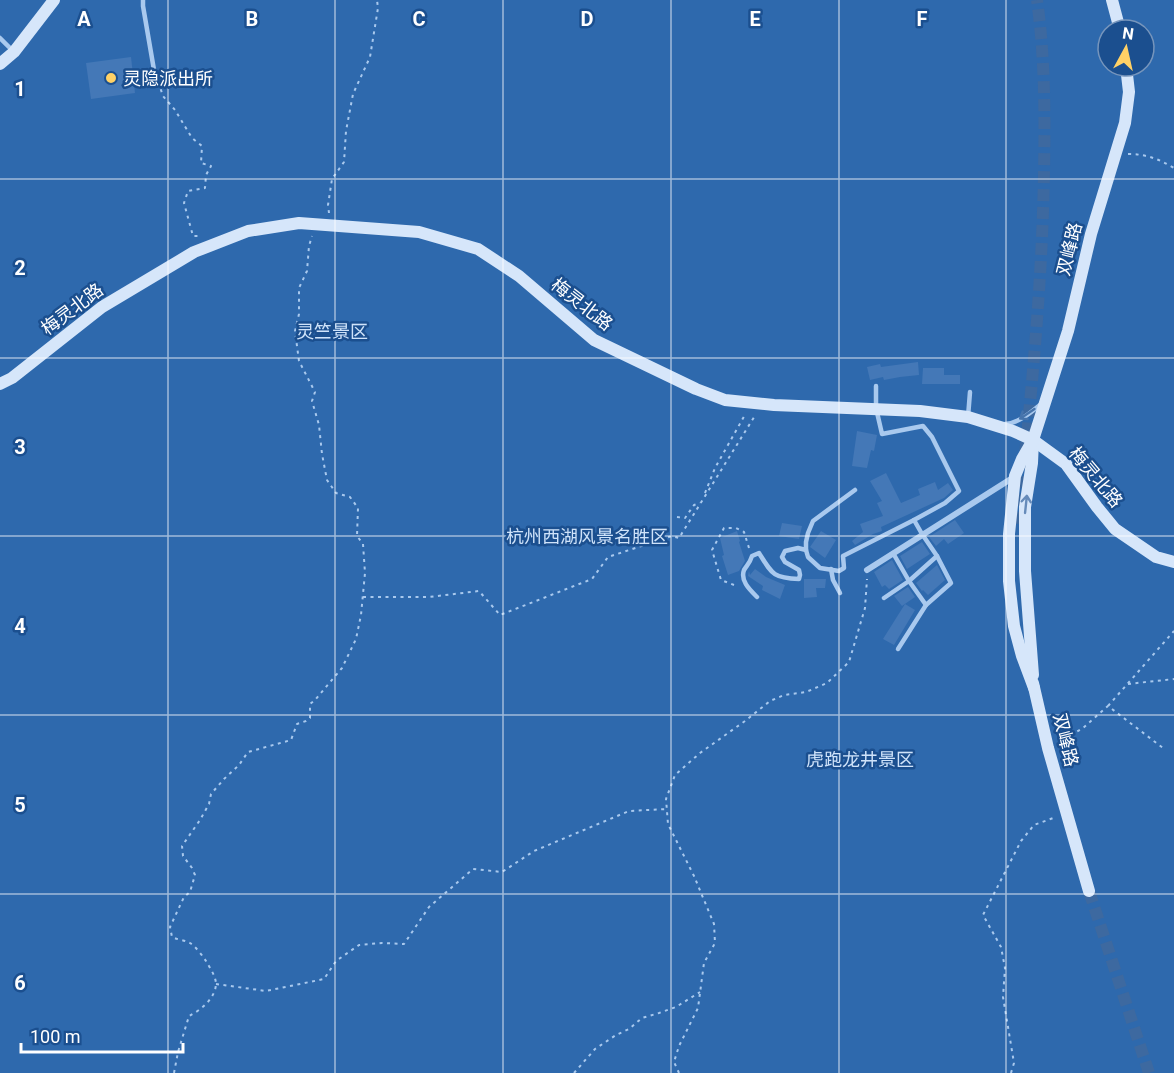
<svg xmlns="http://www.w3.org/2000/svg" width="1174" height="1073" font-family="Roboto,'Noto Sans SC',sans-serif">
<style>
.green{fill:#2e69ad;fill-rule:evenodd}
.building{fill:#4478b7}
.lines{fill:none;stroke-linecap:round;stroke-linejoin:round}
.secondary-tunnel{stroke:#3d69a0;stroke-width:12;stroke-dasharray:12 6;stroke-linecap:butt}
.path{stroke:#a9c9ee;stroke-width:2;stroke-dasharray:3 4.5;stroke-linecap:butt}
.lane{stroke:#a9c9ee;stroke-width:4.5}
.street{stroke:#a9c9ee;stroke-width:6}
.secondary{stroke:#d6e6fa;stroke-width:12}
.oneway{stroke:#4674ac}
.oneway2{stroke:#668bba}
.grid{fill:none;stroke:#fff;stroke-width:1.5;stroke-opacity:0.55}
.poi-dot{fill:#ffd166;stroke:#1b4f8f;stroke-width:2}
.labels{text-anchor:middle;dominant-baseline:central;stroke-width:5;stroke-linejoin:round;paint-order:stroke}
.poi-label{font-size:18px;fill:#fff;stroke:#1b4f8f;text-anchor:start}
.street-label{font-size:18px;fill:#fff;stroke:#1b4f8f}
.park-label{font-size:18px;fill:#cfe3fa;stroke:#1b4f8f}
.grid-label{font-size:20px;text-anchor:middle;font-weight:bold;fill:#fff;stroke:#1b4f8f;stroke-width:5;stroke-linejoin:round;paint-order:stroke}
</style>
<rect width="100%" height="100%" fill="#1b4f8f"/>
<path class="green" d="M0,0H1174V1073H0ZM1108,30H1144V66H1108Z"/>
<g class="building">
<polygon points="131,57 135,93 91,99 86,63"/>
<polygon points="918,362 919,375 900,377 884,380 883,377 870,380 867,367 880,364 881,367"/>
<polygon points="923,368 944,368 944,375 960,375 960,384 922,384"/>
<polygon points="857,431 877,435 874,451 871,450 867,468 852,466"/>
<polygon points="886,473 901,503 920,495 918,489 935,482 938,490 948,483 953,490 944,498 881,527 882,531 873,534 855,545 852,541 863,532 860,524 883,516 877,503 882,501 870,481"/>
<polygon points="955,520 964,533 948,544 944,539 936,546 929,537"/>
<polygon points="782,523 802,526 799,539 779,536"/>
<polygon points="737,531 740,541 739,542 745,561 739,571 728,575 722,556 724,555 720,538"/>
<polygon points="821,531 836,540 825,558 810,547"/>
<polygon points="922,542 930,554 907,569 900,556"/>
<polygon points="892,560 903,580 889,589 885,585 882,587 874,572"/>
<polygon points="937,565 945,580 928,595 923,590 922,591 916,583"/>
<polygon points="755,569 766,577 785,585 780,599 762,590 763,586 748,576 749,571 750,575"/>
<polygon points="804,579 826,579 825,588 816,588 817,597 804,598"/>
<polygon points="908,587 915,597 902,606 894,596"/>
<polygon points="905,604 915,610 894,645 883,639"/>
</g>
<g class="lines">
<g class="secondary-tunnel">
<path d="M1018,524C1030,407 1042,291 1044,173C1045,116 1045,57 1037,0"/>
<polyline points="1089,891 1149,1073"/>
</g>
<g class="path">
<polyline points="156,75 163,96 175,110 192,138 202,146 201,163 211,166 206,175 205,188 188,191 184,203 193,236 200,236"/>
<path d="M1128,154C1146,154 1159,159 1174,168"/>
<polyline points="329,213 328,205 332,179 344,162 346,131 353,94 370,57 378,8 377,0"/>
<polyline points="705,493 715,468 746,413"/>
<polyline points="677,517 685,518 694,505 700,503"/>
<polyline points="734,585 721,580 712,550 724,528 736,528 744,532 749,548"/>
<polyline points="363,597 429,597 479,591 500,615 592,579 608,557 672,536 679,538 756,414"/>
<polyline points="1128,684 1174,679"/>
<polyline points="1108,706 1174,631"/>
<polyline points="1058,743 1083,728 1108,706 1163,748"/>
<polyline points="216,984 266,991 324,979 336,961 359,945 382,943 404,944 429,907 473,869 502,872 534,851 629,811 667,809"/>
<path d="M174,1073L178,1052L189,1016C201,1010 216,998 216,983C215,975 210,968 206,961C202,955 196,947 190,943C185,940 178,940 172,937L170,927L184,897L190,892L195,875L192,868L183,856L182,846L200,820L209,804L211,794L224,779L239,765L248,752L291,740L297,724L306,721L310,718V704L315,700L342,668L356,639L361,615L365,573L363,544L357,536L358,508L350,497L336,493L327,480L322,454L319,425L312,401L315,392L299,361L295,331L299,314V288L307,271L309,246L312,236"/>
<polyline points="574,1073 595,1049 616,1035 629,1029 642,1018 659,1013 676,1007 700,992"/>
<polyline points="679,1073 674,1062 679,1046 698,1008 704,963 715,943 714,924 694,876 668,824 666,799 675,775 700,753 745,721 770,701 784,695 806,692 827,683 849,662 865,608 867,579"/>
<polyline points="1011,1073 1014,1063 1003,997 1005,968 1001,947 983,915 1021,841 1034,825 1056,817"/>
</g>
<g class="lane">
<polyline points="143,0 143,6 154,70"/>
<polyline points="0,38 14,52"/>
<polyline points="876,386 876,408 882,434 923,426 932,437 959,491 945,503 914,520"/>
<polyline points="968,417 970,392"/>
<path d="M1005,424C1019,423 1030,413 1041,404"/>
<polyline points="855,490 813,521 808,533 806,542 806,550 808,557 820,568 839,571 844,568 843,556 914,520 922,534 937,556 909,581 884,598"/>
<polyline points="893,553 909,581 926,605 951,583 937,556"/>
<polyline points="831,569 833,580 840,593"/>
<path d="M757,597C750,590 740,581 744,570C747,565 750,563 752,556L759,553C772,574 773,578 799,579L800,575L799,570L785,562L782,557L785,551L798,548L806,550"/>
<polyline points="898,649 926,605"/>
</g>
<polyline class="street" points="867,570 1014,477"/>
<g class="secondary">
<polyline points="1112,0 1120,30"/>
<polyline points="0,64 14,52 54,0"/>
<polyline points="0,384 12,378 102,307 194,252 248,231 299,223 419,232 478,249 519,276 594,340 696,389 725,400 774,405 920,411 968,417 1013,431 1033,440 1066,464 1097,507 1115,529 1156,557 1174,562"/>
<polyline points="1033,441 1032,463 1025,507 1025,571 1033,675"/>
<polyline points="1033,683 1048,748 1089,891"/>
<polyline points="1034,688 1022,656 1014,626 1009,581 1009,534 1015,476 1022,459 1033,440 1068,331 1091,234 1125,123 1129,92 1126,66"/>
</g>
</g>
<defs><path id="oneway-shaft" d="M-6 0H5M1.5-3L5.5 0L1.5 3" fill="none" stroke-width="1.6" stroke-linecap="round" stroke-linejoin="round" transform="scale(1.5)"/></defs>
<use class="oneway" href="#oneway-shaft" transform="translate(1027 414) rotate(146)"/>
<use class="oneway2" href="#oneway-shaft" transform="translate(1026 504) rotate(-84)"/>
<path class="grid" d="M168,0V1073M335,0V1073M503,0V1073M671,0V1073M839,0V1073M1006,0V1073M0,179H1174M0,358H1174M0,536H1174M0,715H1174M0,894H1174"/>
<circle class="poi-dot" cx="111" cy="78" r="6"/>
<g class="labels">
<g class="poi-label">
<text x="123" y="78">灵隐派出所</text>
</g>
<g class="street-label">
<text transform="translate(1069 249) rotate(-76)">双峰路</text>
<text transform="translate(582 304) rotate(38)">梅灵北路</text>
<text transform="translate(72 309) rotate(-37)">梅灵北路</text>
<text transform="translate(1096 477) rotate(50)">梅灵北路</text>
<text transform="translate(1066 740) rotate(76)">双峰路</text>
</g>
<g class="park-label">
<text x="332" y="331">灵竺景区</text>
<text x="587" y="536">杭州西湖风景名胜区</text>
<text x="860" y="759">虎跑龙井景区</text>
</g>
</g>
<g class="grid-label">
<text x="84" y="26">A</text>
<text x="252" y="26">B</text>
<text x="419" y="26">C</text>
<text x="587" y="26">D</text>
<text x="755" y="26">E</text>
<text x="922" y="26">F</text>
<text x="20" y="96">1</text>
<text x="20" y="275">2</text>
<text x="20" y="454">3</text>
<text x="20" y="633">4</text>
<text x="20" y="812">5</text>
<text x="20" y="990">6</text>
</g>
<g transform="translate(1126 48) rotate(8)"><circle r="28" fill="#1b4f8f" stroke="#7695bc" stroke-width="1.5"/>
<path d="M0-4.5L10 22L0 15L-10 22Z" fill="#ffd166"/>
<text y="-9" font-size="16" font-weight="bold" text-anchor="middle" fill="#ffffff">N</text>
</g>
<path d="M21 1043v9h162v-9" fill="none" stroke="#ffffff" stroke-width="3"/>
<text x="30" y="1043" font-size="18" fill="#ffffff" stroke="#1b4f8f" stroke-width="4.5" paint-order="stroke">100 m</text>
</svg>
